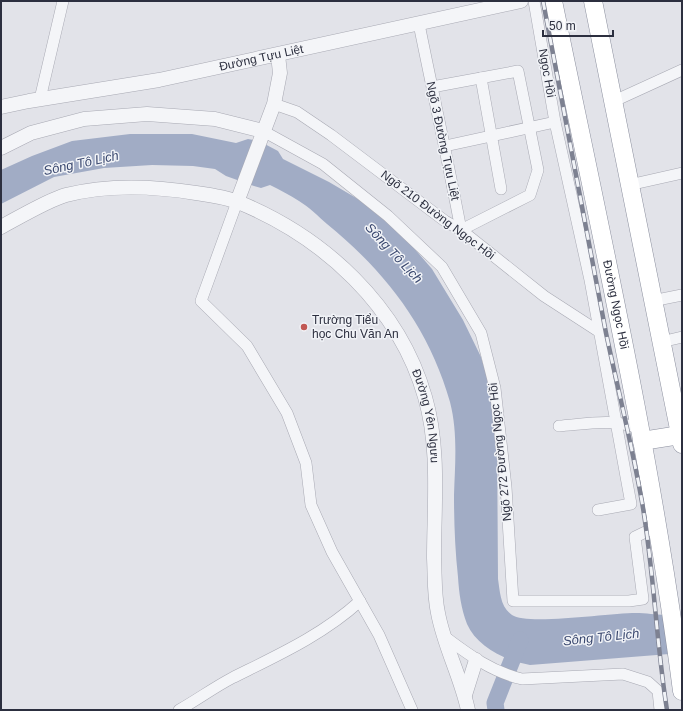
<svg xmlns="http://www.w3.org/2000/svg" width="683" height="711" font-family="Arial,sans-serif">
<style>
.water{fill:#a1acc5}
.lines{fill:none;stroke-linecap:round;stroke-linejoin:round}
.river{stroke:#a1acc5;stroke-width:17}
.minor-casing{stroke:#a8a9b3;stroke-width:12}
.tertiary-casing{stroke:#a8a9b3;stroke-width:15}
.trunk-casing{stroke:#8b8f9e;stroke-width:19}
.minor{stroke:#f4f5f8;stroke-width:11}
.tertiary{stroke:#f4f5f8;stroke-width:14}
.trunk{stroke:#fff;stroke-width:18}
.rail-casing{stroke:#7d8191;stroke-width:4.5}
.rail{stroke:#f1f3f7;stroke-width:3;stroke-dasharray:9;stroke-linecap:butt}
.poi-dot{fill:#c15753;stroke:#f1f3f7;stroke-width:1.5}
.labels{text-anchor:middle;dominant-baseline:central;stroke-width:3;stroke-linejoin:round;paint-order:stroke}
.street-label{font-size:12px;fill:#2c2f3f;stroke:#f1f3f7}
.poi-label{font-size:12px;fill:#2c2f3f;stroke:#f1f3f7;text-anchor:start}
.water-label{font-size:13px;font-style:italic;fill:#3a486f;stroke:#f1f3f7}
</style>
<rect width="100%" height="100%" fill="#e2e3e9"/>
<path class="water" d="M130,134H192L236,143L248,139L259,141L278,151L283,159L329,182L363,202L401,233L432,269L463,320L481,357L493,396L497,429L498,579C500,591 500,607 512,615C528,626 614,612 639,613C656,614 665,616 682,614V653L530,665C506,661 477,647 467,624C461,608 459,593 458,577C455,550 454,522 454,495C455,464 458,433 450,402C429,328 386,272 327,224C318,216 309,207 299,201C290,195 280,190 270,185L261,188L254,186L226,176L215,169L193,166L152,165L104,168L54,177L1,204V170L32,156L72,141Z"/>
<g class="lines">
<polyline class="river" points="496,710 495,703 520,640"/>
<defs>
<g id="minor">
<polyline points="534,1 555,122 590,280 631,504 598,510"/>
<path d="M419,24C433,93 448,161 461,230L530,195L538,170L518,71L432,87"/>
<polyline points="481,78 501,189"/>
<polyline points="40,99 63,1"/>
<polyline points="612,102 682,70"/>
<polyline points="274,104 297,112 331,135 445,221 461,230 544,296 598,331"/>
<polyline points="263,131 323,164 388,216 442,267 481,333 495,388 506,487 513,601 629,601 643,599 635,537 658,526"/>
<polyline points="445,146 555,122"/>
<polyline points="629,185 682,173"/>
<polyline points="237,202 201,301 247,346 287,413 306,463 311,505 332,552 379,635 412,710"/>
<polyline points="652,301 682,295"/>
<polyline points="661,342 682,337"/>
<path d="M559,426C586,424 615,418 640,429"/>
<path d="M445,637C469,655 492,672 522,679L623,674L648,682L658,691L660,710"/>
<path d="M179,710C197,700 213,688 232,678C276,656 323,635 360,601"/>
</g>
<g id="tertiary">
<path id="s1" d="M1,107L29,101L159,80L521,1"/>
<polyline points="1,148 31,133 84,119 147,114 215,119 263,131"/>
<polyline points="237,202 274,104 280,73 278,55"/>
<path id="s2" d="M1,227C18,218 48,200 66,195C109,184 153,186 196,193C210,195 225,197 238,202C324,237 399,306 425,397C440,448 434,505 434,558C435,576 434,595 438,613C444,646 461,677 468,710"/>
<polyline points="465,695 476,660"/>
</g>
<g id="trunk">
<path id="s3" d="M553,1C600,230 652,459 682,691"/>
<polyline points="593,1 682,444"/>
<polyline points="642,441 680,435"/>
</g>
</defs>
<use href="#minor" class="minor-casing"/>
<use href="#tertiary" class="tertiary-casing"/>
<use href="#trunk" class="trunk-casing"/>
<use href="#minor" class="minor"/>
<use href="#tertiary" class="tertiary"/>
<use href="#trunk" class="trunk"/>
<defs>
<path id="rail" d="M543,1L606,333C618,390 632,445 642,502C654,571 656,641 667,710"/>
</defs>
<use href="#rail" class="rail-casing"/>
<use href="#rail" class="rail"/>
</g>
<circle class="poi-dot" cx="304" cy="327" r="4"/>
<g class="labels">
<g class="street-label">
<text stroke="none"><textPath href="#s1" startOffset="265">Đường Tựu Liệt</textPath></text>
<text transform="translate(547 73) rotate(80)">Ngọc Hồi</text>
<text transform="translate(443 141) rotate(78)">Ngõ 3 Đường Tựu Liệt</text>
<text transform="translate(438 215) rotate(37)">Ngõ 210 Đường Ngọc Hồi</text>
<text stroke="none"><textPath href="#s3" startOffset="310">Đường Ngọc Hồi</textPath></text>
<text stroke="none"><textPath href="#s2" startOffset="545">Đường Yên Ngưu</textPath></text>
<text transform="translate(500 452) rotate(-96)">Ngõ 272 Đường Ngọc Hồi</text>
</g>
<g class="poi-label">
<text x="312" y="320">Trường Tiểu<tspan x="312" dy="14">học Chu Văn An</tspan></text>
</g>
<g class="water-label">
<text transform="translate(81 163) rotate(-12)">Sông Tô Lịch</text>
<text transform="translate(394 253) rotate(47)">Sông Tô Lịch</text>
<text transform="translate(601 637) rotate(-6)">Sông Tô Lịch</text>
</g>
</g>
<rect width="683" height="711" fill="none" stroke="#2c2f3f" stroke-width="4"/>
<path d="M543 30v6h70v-6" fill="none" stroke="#2c2f3f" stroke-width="2"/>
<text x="549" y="30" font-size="12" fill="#2c2f3f" stroke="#f1f3f7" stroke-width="3" paint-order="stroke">50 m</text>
</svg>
